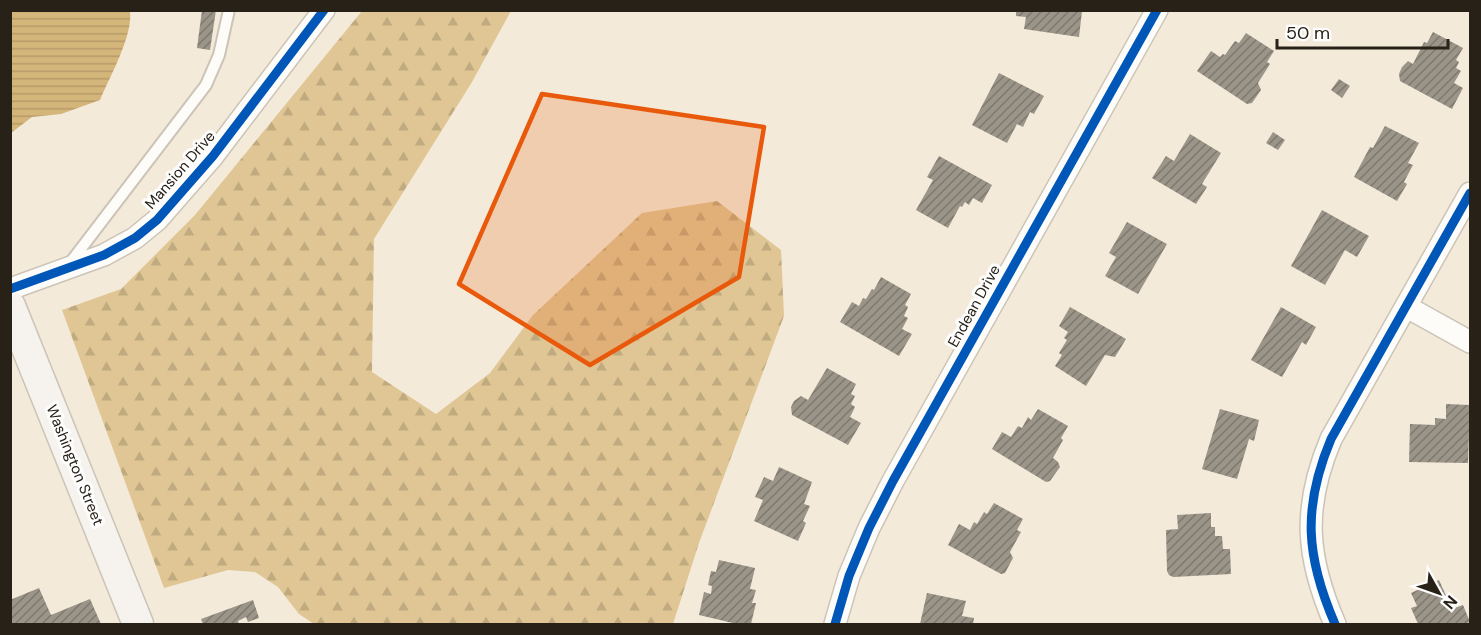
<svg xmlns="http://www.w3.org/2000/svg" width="1481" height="635" font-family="'DM Sans',sans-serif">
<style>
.forest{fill:url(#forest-firs)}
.water{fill:url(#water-rules)}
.building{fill:url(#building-hatch)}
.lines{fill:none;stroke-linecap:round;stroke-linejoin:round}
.lane-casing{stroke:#cbc4b7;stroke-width:14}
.street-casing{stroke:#cbc4b7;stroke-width:24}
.secondary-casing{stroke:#cbc4b7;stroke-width:33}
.lane{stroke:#fdfcf9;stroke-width:10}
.street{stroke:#fdfcf9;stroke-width:21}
.secondary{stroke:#f6f2ee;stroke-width:30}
.cycleway-casing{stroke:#fdfdfd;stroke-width:13}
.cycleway{stroke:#0057b8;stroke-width:9}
.marked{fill:#e8590c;fill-opacity:0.2;stroke:#e8590c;stroke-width:4.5;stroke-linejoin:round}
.labels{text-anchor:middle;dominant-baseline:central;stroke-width:6;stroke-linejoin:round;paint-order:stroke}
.street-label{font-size:15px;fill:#272117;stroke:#fdfdfd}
</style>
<defs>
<pattern id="forest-firs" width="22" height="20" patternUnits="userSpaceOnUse" patternTransform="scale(1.5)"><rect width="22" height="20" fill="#e0c694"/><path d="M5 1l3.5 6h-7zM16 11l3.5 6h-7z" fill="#c0aa7f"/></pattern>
<pattern id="water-rules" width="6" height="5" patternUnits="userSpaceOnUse" patternTransform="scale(1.5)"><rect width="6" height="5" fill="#d4b57a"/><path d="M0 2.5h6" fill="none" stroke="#b69b69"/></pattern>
<pattern id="building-hatch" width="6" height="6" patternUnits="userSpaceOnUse" patternTransform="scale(1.5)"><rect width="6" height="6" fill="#9b9488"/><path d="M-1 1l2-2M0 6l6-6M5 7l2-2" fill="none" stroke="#7e786e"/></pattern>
</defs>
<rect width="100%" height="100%" fill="#f4eada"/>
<polygon class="forest" points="511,11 472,82 374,239 372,372 436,414 490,373 533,315 642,213 717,201 781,250 784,316 699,543 673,624 314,624 299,614 278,587 255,572 228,570 164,588 62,310 121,289 195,215 362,11"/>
<path class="water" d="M11,10L130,11C133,36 110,76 100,100L61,114L32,117L11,133Z"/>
<g class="building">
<polygon points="202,10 216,10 210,50 197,48"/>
<polygon points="1016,10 1082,11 1079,37 1024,29 1026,17 1016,16"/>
<polygon points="1433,32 1463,48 1456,60 1459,62 1456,68 1461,71 1454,83 1463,88 1452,109 1400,81 1399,74 1402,67 1408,61 1413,64 1424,42 1427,43"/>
<polygon points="1246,33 1274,51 1267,62 1270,64 1258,83 1261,90 1252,103 1247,104 1197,71 1211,51 1220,57 1223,54 1225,55 1235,41 1239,43"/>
<polygon points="999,73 1044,96 1034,114 1030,112 1023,127 1017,124 1007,143 972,125"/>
<polygon points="1339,79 1350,86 1342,98 1331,90"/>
<polygon points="1385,126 1419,143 1408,163 1413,165 1404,182 1407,184 1397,201 1354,177 1370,147 1373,148"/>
<polygon points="1273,132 1285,140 1278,150 1266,143"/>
<polygon points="1190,134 1221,153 1202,184 1207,187 1196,204 1152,178 1166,156 1174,161"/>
<polygon points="939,156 992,185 982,203 973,198 969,205 965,202 962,207 960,206 948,228 916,210 933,180 927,177"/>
<polygon points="1322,210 1369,236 1357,257 1345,250 1325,285 1291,266"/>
<polygon points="1127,222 1167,244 1138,294 1105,276 1116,257 1109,253"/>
<polygon points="881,277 911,294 905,305 908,307 904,316 908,318 902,329 912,334 899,356 840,322 852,302 859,306 863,298 866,299 872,289 874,290"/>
<polygon points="1070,307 1126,339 1115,357 1105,355 1086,386 1055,366 1062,355 1059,353 1067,340 1064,338 1068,332 1059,326"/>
<polygon points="1281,307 1316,327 1306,345 1302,342 1282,377 1251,360"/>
<polygon points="827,368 856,384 851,394 855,396 851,404 855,407 850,417 861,423 848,445 792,415 791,407 794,401 801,396 808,400"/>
<polygon points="1446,404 1470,405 1468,463 1409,462 1410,424 1435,425 1435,418 1446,419"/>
<polygon points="1038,409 1068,426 1061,438 1063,440 1053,458 1058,462 1060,467 1050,481 1046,482 992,449 1002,432 1011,437 1018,426 1022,428 1028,417 1031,420"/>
<polygon points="1220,409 1259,420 1254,441 1249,439 1237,479 1202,469"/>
<polygon points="779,467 812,482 804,504 810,506 803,521 806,523 798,541 754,521 763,500 755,497 764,477 773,481"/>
<polygon points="994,503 1023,519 1017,530 1021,532 1010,552 1013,558 1005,573 1001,574 948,545 959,524 970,530 974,522 977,524 984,512 987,514"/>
<polygon points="1211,513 1211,527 1215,527 1215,536 1222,536 1223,549 1230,549 1231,574 1173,577 1169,575 1167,571 1166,530 1178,529 1177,515"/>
<polygon points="719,560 755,568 750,589 756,590 752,603 756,603 751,624 737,624 699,615 704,592 711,594 712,586 708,585 711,571 716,572"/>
<polygon points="1439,580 1452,609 1463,605 1470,622 1464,624 1418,624 1411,608 1417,606 1411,593"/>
<polygon points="39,588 51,615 90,599 101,624 10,624 10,600"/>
<polygon points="927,593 966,601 962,616 974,618 973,624 920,624"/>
<polygon points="253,600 259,618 248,622 246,617 238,621 239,624 203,624 201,619"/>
</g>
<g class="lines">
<defs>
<polyline id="lane" points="70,263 206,85 219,55 229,10"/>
<g id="street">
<polyline points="10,289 104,255 135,238 157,220 213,156 324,10"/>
<polyline points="1407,307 1470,342"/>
<polyline points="835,624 849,576 869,528 893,481 1157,10"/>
<path d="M1335,624C1306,557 1302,508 1331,439L1470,193"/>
</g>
<polyline id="secondary" points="10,306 138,624"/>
</defs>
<use href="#lane" class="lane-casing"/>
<use href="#street" class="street-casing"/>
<use href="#secondary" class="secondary-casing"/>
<use href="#lane" class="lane"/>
<use href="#street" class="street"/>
<use href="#secondary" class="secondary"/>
<defs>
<g id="cycleway">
<polyline points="10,289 104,255 135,238 157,220 213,156 324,10"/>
<polyline points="835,624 849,576 869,528 893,481 1157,10"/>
<path d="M1335,624C1306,557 1302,508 1331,439L1470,193"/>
</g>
</defs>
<use href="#cycleway" class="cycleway-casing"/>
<use href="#cycleway" class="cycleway"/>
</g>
<path class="marked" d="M542,94L764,127L739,277L590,365L459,284Z"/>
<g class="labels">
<g class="street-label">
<text transform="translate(180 170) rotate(-49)">Mansion Drive</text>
<text transform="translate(974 306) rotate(-61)">Endean Drive</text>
<text transform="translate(75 465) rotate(68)">Washington Street</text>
</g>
</g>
<rect width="1481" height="635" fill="none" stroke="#272117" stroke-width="24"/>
<g transform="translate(1439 593) rotate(130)" stroke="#fdfdfd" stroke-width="4.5" paint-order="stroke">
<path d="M0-4.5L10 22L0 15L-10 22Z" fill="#272117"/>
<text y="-9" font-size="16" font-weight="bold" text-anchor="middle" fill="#272117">N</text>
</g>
<path d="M1277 39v9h171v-9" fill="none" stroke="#272117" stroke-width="3"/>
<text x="1286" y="39" font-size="18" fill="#272117" stroke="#fdfdfd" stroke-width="4.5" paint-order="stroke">50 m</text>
</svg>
